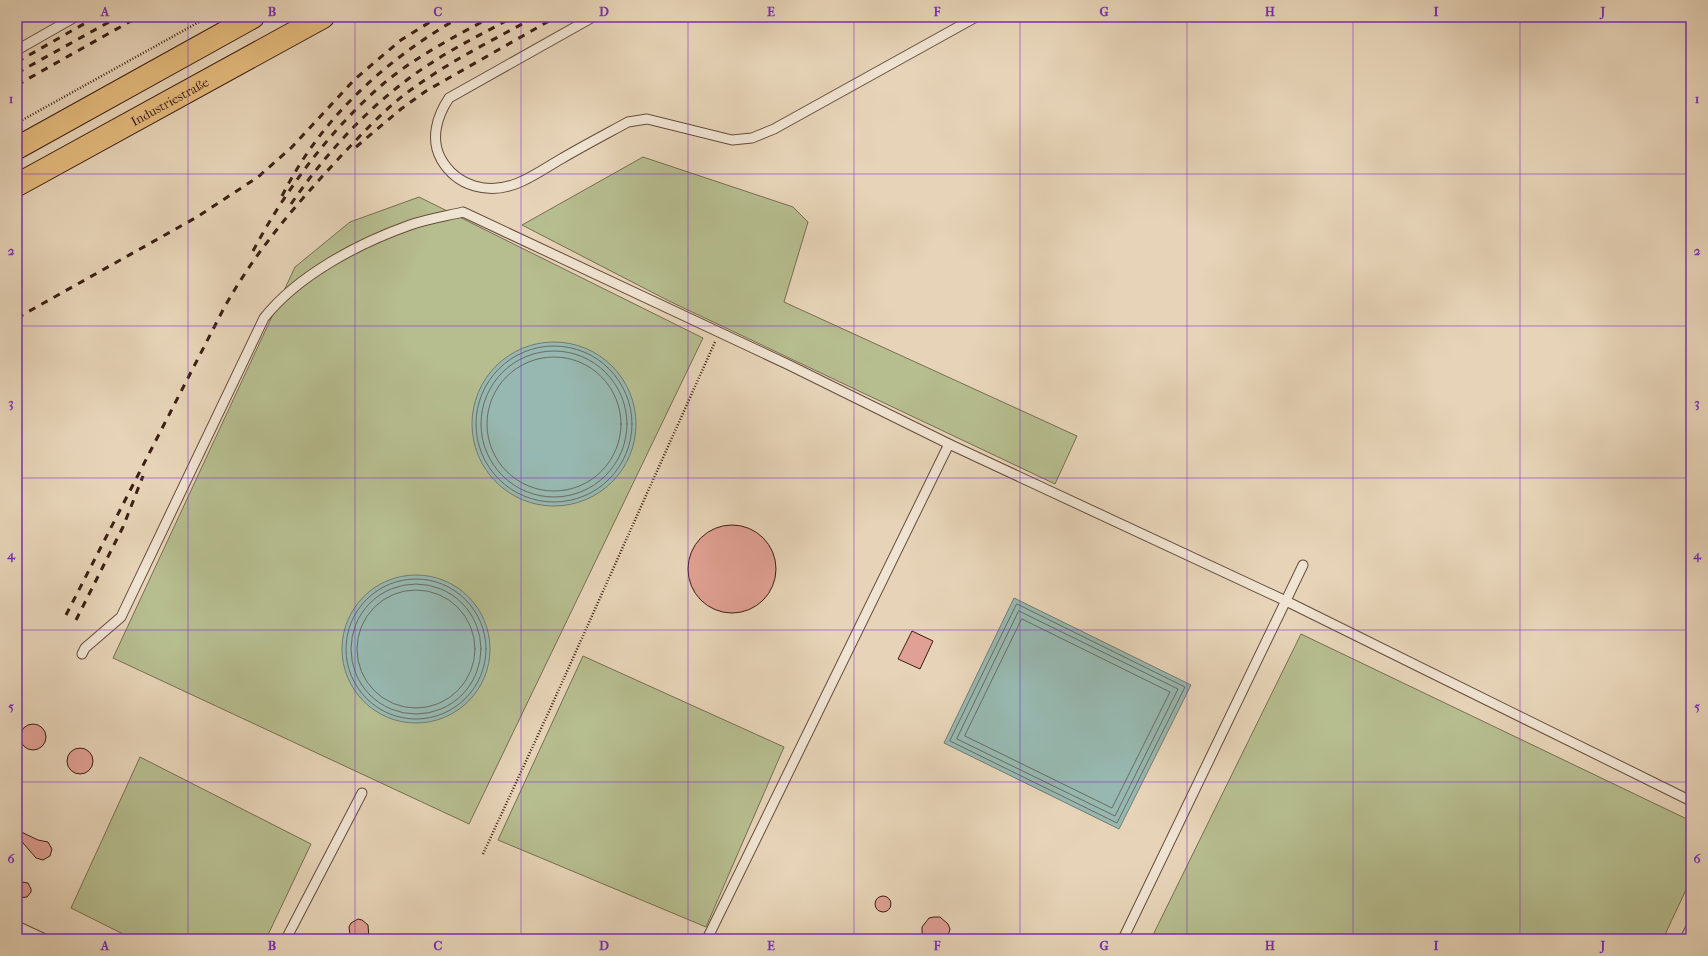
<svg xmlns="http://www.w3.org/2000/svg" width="1708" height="956" font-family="'IM FELL French Canon',serif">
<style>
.green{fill:#b6bd8f;stroke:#786e51}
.water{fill:#97b8b0;stroke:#727a71}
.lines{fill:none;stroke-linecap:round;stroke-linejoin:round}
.shore{stroke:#696b62;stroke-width:1}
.building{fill:#e0a093;stroke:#3b1e13}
.lane-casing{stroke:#664c3c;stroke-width:11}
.highway-casing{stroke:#3b1e13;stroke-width:24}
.path{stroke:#3b1e13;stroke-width:2.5;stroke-dasharray:1 2;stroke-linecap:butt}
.lane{stroke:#efe3d1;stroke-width:9}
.highway{stroke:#e4ba7c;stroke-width:22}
.rail{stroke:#3b1e13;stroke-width:3;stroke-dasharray:7 7;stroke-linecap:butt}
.grid{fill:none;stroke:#7b2cbf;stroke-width:1;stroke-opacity:0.55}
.labels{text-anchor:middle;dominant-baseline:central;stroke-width:3.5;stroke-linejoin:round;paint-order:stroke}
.street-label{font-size:13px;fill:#3b1e13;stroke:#efe3d1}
.neatline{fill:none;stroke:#7b2cbf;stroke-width:1.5}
.grid-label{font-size:13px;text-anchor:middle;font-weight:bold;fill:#7b2cbf}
</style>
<rect width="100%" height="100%" fill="#e7d4b8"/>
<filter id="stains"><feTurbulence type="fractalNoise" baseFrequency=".005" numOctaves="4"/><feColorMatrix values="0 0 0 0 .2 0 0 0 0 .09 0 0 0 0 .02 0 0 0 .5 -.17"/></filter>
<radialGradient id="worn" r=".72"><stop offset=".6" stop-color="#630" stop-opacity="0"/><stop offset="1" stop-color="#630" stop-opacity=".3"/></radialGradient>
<g class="green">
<polygon points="643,157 793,207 808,222 784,302 1077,436 1055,484 669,301 522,225"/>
<polygon points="419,197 703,338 469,824 113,658 295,267 350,222"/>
<polygon points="1301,634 1691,821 1691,879 1663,939 1151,939"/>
<polygon points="583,656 784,747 706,927 498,840"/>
<polygon points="140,757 311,844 266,939 133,939 71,908"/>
</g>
<g class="water">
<circle cx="554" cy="424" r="82"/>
<circle cx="416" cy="649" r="74"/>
<polygon points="1014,598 1191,685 1119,829 944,743"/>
</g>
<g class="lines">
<g class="shore">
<circle cx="554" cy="424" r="78"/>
<circle cx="554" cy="424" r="73"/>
<circle cx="554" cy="424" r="67"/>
<circle cx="416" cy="649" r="70"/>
<circle cx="416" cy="649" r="65"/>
<circle cx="416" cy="649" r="59"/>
<polygon points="1017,604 1185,687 1117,823 950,741"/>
<polygon points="1019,611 1178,689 1115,816 957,739"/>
<polygon points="1022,619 1170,692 1112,808 965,736"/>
</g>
</g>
<g class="building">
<circle cx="732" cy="569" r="44"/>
<polygon points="912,631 933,641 920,669 898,659"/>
<circle cx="33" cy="737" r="13"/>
<circle cx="80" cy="761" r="13"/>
<polygon points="17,830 38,840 48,842 52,849 50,856 43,860 36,858 17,836"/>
<polygon points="22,882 28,883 31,889 31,892 27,897 17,898 17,883"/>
<circle cx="883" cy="904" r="8"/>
<polygon points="934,917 940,917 948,924 950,929 947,939 924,939 922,932 922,927 929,918"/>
<polygon points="358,919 362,920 368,925 369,939 353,939 350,935 349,927 351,923"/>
</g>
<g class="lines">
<defs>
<g id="lane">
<path d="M593,17L449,98C437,116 430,139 441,159C457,187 489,195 518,183C533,177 547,167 561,159C583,146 606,134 628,122L647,119L732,140L752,138L774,129L976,17"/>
<polyline points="17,50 75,17"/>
<path d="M82,654L85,648L121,617L264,318C298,275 359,243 410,225C427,219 446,216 463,212L789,365L949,444L1286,601L1691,801"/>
<polyline points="17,926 45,939"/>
<polyline points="286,939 362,793"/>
<polyline points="707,939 949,444"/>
<polyline points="1123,939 1303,565"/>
<polyline points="1685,939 1691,927"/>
</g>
<g id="highway">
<polyline points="17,148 253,17"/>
<path id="s1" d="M17,185L323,17"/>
</g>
</defs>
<use href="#lane" class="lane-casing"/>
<use href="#highway" class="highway-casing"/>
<g class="path">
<polyline points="17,123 208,17"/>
<polyline points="483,854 551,707 715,342"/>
</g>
<use href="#lane" class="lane"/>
<use href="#highway" class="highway"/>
<g class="rail">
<polyline points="17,62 96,17"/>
<polyline points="17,73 118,17"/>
<polyline points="17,85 138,17"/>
<polyline points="356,147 401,109 426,91 556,17"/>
<path d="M282,196C321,118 385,60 460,17"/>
<path d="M291,204C331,146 379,95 439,58C463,43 488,31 513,17"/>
<path d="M253,251C286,189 330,130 383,84C415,57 454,37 491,17"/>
<polyline points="17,318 197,217 258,177 292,147 355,79 401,40 438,17"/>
<path d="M66,615L224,308C257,249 295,206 340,157C363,133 387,106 415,87C452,60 495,39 535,17"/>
<polyline points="76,620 123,527 143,476"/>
</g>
</g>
<path class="grid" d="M188,17V939M355,17V939M521,17V939M688,17V939M854,17V939M1020,17V939M1187,17V939M1353,17V939M1520,17V939M17,174H1691M17,326H1691M17,478H1691M17,630H1691M17,782H1691"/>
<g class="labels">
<g class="street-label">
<text stroke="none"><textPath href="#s1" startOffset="174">Industriestraße</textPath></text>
</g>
</g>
<rect width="1708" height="956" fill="none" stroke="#e7d4b8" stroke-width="44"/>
<rect x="22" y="22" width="1664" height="912" class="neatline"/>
<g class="grid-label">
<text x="105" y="16">A</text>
<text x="272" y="16">B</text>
<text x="438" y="16">C</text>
<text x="604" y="16">D</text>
<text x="771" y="16">E</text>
<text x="937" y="16">F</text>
<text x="1104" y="16">G</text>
<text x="1270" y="16">H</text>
<text x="1436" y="16">I</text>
<text x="1603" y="16">J</text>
<text x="11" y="103">1</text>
<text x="1697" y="103">1</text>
<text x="11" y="255">2</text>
<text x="1697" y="255">2</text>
<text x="11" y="407">3</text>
<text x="1697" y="407">3</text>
<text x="11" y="559">4</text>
<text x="1697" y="559">4</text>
<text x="11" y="711">5</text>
<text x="1697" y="711">5</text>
<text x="11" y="863">6</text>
<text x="1697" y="863">6</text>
<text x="105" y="950">A</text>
<text x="272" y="950">B</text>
<text x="438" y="950">C</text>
<text x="604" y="950">D</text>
<text x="771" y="950">E</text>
<text x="937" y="950">F</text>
<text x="1104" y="950">G</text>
<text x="1270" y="950">H</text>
<text x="1436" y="950">I</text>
<text x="1603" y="950">J</text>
</g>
<rect width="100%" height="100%" filter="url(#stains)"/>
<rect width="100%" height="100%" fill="url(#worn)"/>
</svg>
